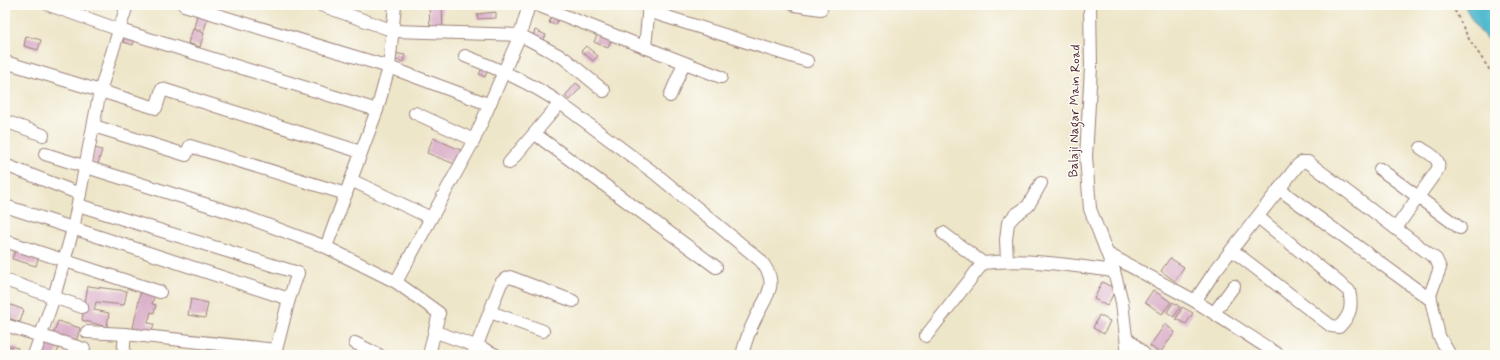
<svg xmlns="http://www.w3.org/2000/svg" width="1500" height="360" font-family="Mynerve,sans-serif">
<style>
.water{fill:#51bacf;stroke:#4e6c7d}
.building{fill:#d7a8c5}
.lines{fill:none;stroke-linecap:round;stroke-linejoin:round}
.minor-casing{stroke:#9c827a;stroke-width:14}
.path{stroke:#9c827a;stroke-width:2;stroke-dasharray:3 3;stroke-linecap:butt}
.minor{stroke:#fff;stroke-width:12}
.labels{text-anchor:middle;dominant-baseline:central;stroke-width:3;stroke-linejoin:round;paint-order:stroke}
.street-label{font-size:13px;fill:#4a1f2b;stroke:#fdfcf7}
</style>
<rect width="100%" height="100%" fill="#fdfcf7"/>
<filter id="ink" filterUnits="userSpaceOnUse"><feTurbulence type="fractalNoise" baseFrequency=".025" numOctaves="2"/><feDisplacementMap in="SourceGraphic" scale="8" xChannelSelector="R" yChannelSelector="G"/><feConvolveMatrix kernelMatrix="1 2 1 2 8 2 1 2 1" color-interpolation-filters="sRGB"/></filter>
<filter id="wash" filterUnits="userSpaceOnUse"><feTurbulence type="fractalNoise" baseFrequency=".012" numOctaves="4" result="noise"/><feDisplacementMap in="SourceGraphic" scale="16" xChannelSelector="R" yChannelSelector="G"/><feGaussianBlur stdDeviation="0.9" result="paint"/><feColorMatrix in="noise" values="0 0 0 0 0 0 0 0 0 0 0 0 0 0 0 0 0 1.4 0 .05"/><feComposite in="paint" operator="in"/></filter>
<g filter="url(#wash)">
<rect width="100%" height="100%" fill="#eee6c9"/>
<polygon class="water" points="1464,5 1495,5 1495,48 1476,27"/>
<g id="blocks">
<g class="building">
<polygon points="429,5 442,5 443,29 430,30"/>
<polygon points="496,12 496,18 478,19 477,14"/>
<polygon points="197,14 208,17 204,30 194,28"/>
<polygon points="551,17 558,19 556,25 549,23"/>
<polygon points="193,29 204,33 200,47 188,43"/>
<polygon points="535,30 546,35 543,41 533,36"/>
<polygon points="125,35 135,38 133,45 123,42"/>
<polygon points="597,35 611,40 608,48 594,42"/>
<polygon points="26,36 41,40 38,50 24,46"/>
<polygon points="586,46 598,56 593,61 581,51"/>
<polygon points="394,53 405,55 403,62 393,59"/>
<polygon points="483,67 488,69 485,77 479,74"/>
<polygon points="576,83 581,87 570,100 565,96"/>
<polygon points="433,138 463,151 457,165 427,153"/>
<polygon points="95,148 102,150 98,164 91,162"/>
<polygon points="15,251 38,258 36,266 12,259"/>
<polygon points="1170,258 1184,267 1175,281 1161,271"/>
<polygon points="1102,282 1116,289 1107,306 1094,299"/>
<polygon points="88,286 127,291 124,305 96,302 94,310 109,313 107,327 82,320"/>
<polygon points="141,290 155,294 152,304 156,305 154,313 151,312 148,323 154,324 152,332 133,328"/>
<polygon points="1153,290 1171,302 1162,314 1145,302"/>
<polygon points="191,299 208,303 205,318 188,315"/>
<polygon points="1173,302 1180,307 1174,317 1167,312"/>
<polygon points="6,303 24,310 20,322 5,317"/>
<polygon points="1182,307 1193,313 1186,324 1176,319"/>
<polygon points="1099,315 1110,321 1104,334 1093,328"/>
<polygon points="58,321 80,328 76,342 53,335"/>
<polygon points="1165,324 1175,332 1160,353 1150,346"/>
<polygon points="41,341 59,347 56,355 45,355 37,352"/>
<polygon points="6,345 18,348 16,355 5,355"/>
</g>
</g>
</g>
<g filter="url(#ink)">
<use href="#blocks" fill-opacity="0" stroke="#9c827a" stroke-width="1"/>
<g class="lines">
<defs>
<g id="minor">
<polyline points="49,5 120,30 377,110"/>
<polyline points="184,5 389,67 377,110 326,247 396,282"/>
<polyline points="321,5 394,31 520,35 564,58 604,91"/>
<polyline points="395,5 389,67 488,104"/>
<polyline points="537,5 721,77"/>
<polyline points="795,5 821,9"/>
<polyline points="1090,5 1091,67 1086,157 1090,209 1114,271 1122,302 1128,355"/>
<polyline points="648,11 807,61"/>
<polyline points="645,48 649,5"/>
<path d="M465,56C498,69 531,83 560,103L657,175L760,260C781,284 766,296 755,319C749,331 745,343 742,355"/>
<polyline points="5,62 156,108 162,89 361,152"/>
<polyline points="670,96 684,63"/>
<polyline points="415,113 474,140"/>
<polyline points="5,121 43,135"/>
<polyline points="94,126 186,155 190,146 346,194"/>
<polyline points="535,134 716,267"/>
<polyline points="45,154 246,217 326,247"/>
<polyline points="509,163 560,103"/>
<polyline points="5,165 80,194"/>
<polyline points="1380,169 1460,228"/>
<polyline points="351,180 431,218"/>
<polyline points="1279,189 1431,300"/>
<polyline points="78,205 298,273 289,299 276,350"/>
<polyline points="5,206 289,299"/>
<path d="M1396,228L1438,169C1441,158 1429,154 1421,148"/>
<polyline points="943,233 983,263"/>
<polyline points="5,241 160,292"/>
<path d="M1232,250L1331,326L1339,327C1350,316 1353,307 1349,291L1258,217"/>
<polyline points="1108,254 1195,301 1279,355"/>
<polyline points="1007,260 1006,240 1008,223 1015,215 1028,206 1041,183"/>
<polyline points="5,280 82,307"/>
<polyline points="1195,301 1215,271 1298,165 1302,162 1308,162 1436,259 1440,268 1430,295 1439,336 1450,355"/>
<polyline points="490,312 543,331"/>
<polyline points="1214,313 1234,286"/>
<polyline points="5,325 84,349"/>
<polyline points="87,332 125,334"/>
<polyline points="436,332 484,349 496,355"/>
<path d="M926,336L983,263C1027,258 1070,265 1114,271"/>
<polyline points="1127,338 1145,355"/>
<polyline points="355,343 379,355"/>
<polyline points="34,355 54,297 73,229 100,91 127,5"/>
<polyline points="123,355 125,334 276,350 276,355"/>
<polyline points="429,355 439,313 396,282 474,140 520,35 529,5"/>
<polyline points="473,355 501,283 505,279 510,277 573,301"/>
</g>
</defs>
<use href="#minor" class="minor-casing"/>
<polyline class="path" points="1452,5 1469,39 1495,78"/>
<use href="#minor" class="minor"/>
</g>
</g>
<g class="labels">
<g class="street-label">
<text transform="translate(1075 111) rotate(-89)">Balaji Nagar Main Road</text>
</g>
</g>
<rect width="1500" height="360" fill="none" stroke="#fdfcf7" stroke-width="20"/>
</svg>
